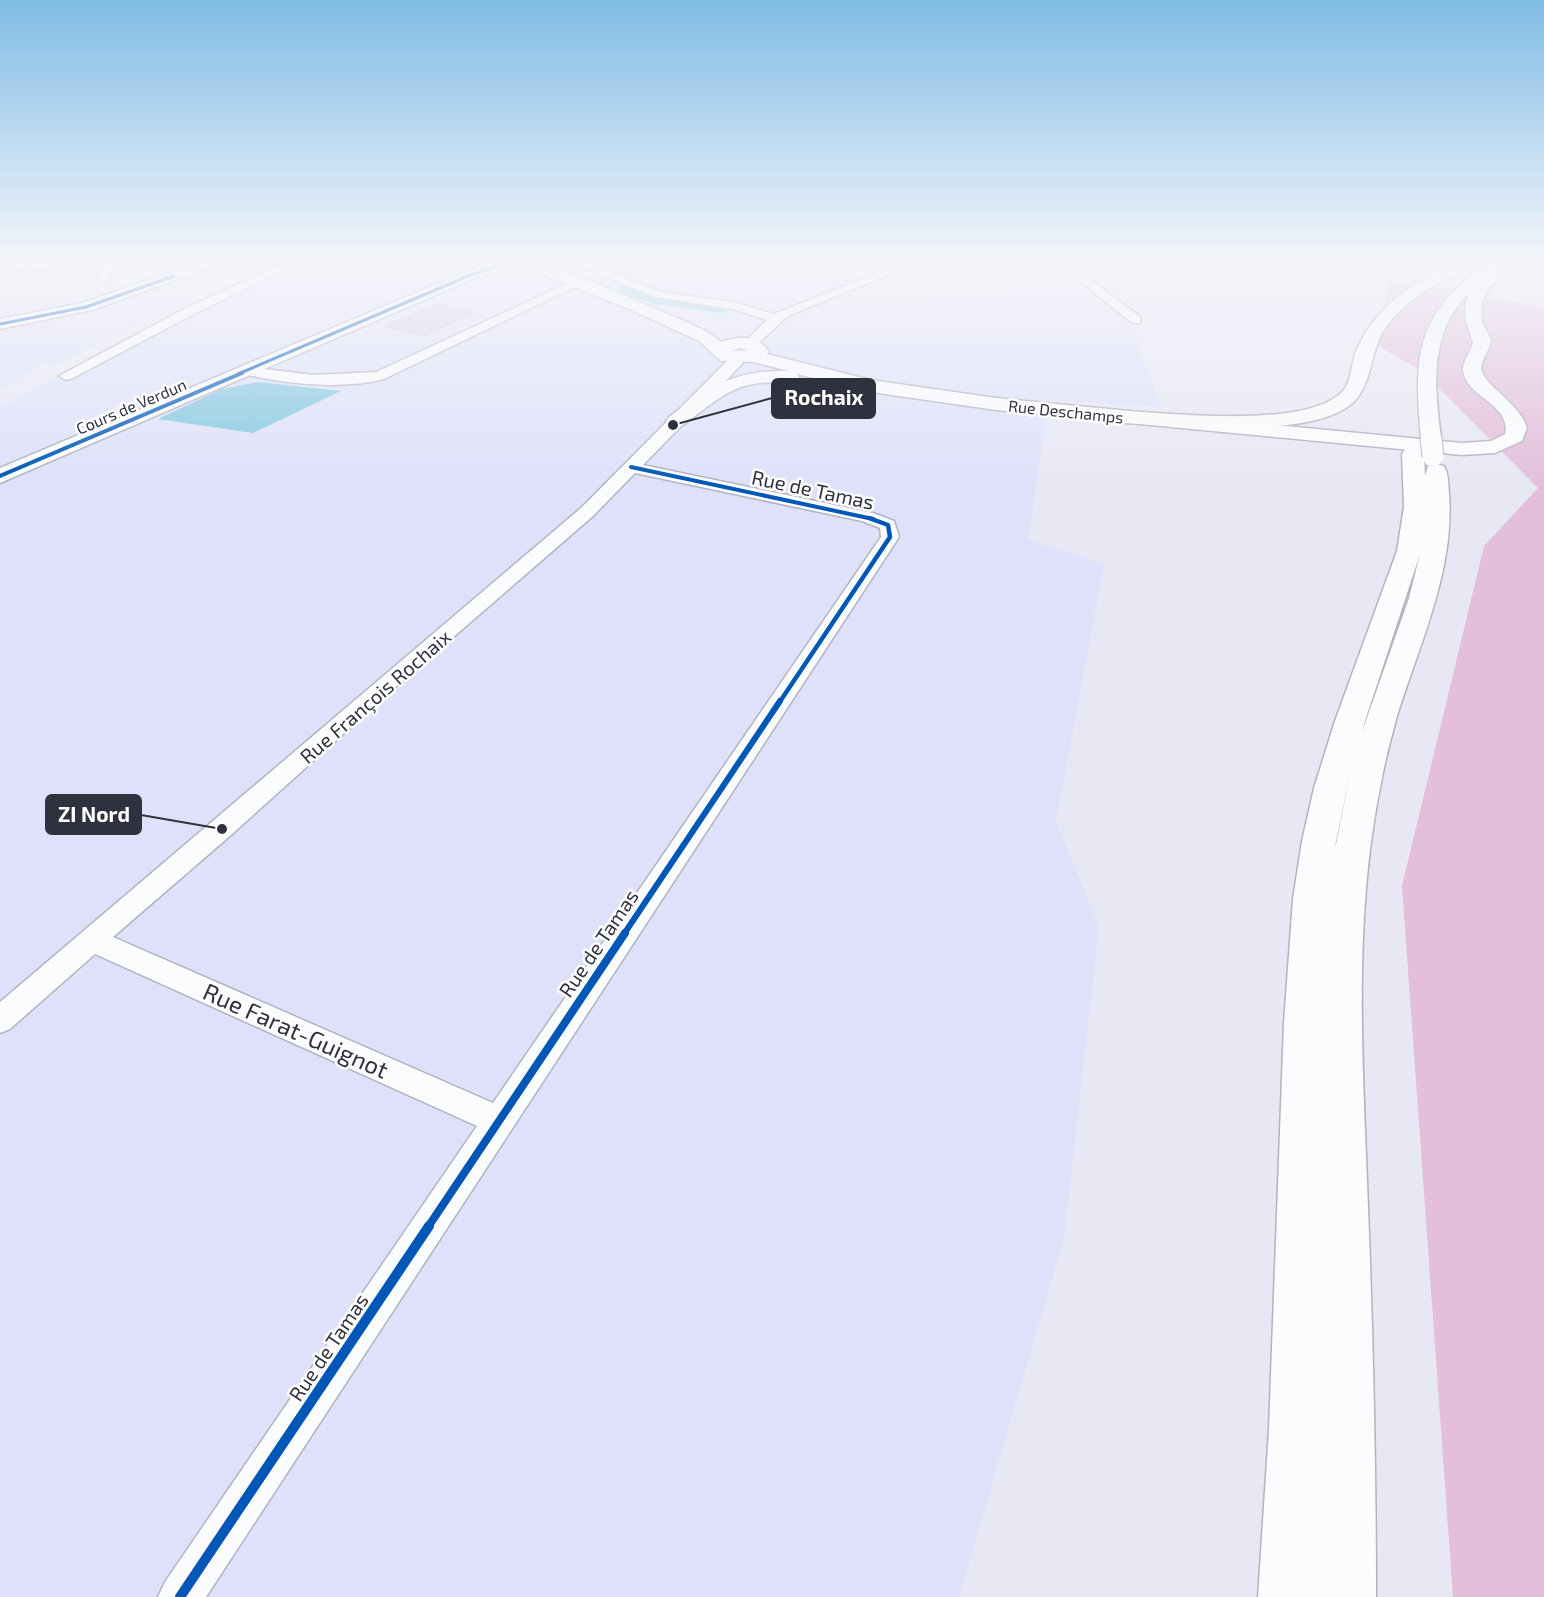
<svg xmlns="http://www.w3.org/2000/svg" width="1544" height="1597" font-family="'Exo 2',sans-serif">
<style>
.built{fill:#dfe1fa}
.green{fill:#e3bfdb}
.water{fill:#84c8e1}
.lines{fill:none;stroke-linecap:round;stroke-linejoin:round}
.river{fill:#84c8e1;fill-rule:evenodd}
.building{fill:#cfd1e4;stroke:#c6c8d4;stroke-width:1.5}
.street-casing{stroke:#b2b3bf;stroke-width:3}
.secondary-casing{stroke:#b2b3bf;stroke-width:3}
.primary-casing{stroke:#b2b3bf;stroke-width:3}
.highway-casing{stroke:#b2b3bf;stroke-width:3}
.street{fill:#fbfcfd;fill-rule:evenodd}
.secondary{fill:#fbfcfd;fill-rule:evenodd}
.primary{fill:#fbfcfd;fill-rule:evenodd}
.highway{fill:#fbfcfd;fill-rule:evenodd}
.highway-bridge-casing{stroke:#b2b3bf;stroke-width:23;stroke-linecap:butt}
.highway-bridge{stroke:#fbfcfd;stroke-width:21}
.cycleway-far5-casing{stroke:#fff;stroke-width:5}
.cycleway-far4-casing{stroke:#fff;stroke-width:6}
.cycleway-far3-casing{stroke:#fff;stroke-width:8}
.cycleway-far2-casing{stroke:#fff;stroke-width:10}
.cycleway-far1-casing{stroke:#fff;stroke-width:11}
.cycleway-casing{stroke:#fff;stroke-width:14}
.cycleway-far5{stroke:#0057b8;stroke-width:3}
.cycleway-far4{stroke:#0057b8;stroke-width:4}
.cycleway-far3{stroke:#0057b8;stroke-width:4.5}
.cycleway-far2{stroke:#0057b8;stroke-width:6}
.cycleway-far1{stroke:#0057b8;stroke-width:8}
.cycleway{stroke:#0057b8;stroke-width:10}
.labels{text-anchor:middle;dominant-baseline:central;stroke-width:5;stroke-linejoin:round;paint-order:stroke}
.far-street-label{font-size:16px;fill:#30313f;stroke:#fff}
.street-label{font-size:20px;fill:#30313f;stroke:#fff}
.near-street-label{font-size:24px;fill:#30313f;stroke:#fff}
.leader{fill:none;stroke:#30313f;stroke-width:2}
.callout-dot{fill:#30313f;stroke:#fff;stroke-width:2}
.callout{fill:#30313f;stroke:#30313f;stroke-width:2}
.callout-label{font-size:21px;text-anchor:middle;font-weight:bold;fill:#fff}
</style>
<rect width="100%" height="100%" fill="#e7e8f4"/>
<polygon class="built" points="289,259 915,259 816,296 865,307 1081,283 1123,316 1132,327 1161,407 1049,400 1028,540 1104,564 1056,821 1099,927 1064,1238 959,1597 0,1597 0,407 218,295 196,295 55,365 41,363 0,392 0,295 11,294 2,305 221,294"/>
<polygon class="green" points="1388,281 1452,289 1540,308 1544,303 1544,1597 1453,1597 1402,886 1484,546 1538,488 1422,371 1378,346"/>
<polygon class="water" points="258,382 341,391 253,433 158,419 222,389"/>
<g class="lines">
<polygon class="river" points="627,284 655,293 721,301 728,303 730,307 728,311 721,313 652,303 621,293 618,289 621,285"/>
</g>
<polygon class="building" points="436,304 473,313 425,335 385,326"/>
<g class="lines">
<defs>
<g id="street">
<polygon points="913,259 927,259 788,316 754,347 749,348 743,344 767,320 732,309 654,297 577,264 582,261 586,262 660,292 733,302 774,314"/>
<polygon points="1059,259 1070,259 1095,283 1140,317 1140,323 1132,323 1087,287"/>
<polygon points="107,261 115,268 107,280 103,281 97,278 104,267 0,271 0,265"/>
<polygon points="287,262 292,265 291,267 192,315 71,379 66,380 59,376 184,309"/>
<path d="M577,279L581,280V284L384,379C341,390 287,384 244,374L242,371L249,367L313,375L376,372Z"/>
<path d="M738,354L745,358L741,365L643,465L873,513L894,521L899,537L206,1597H158L165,1582L477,1126L95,954L10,1029L0,1033V1002L581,508L733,355ZM635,473L862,521L880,528L881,537L493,1103L113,937L231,835L390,692L593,516Z"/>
</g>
<g id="secondary">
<polygon points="199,259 370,259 363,263 284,269 218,265 92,310 0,329 0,319 82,303 200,262"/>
<path d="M514,260C566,268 615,291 663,312C683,321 705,328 721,342C738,336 757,335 769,351L767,354L871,380L996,398L1462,443L1491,441L1505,434C1512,404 1464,397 1463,369C1463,360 1471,352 1473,343L1466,321L1474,316L1480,317L1491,340C1490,350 1482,358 1481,367C1480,383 1521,404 1527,428L1522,441L1495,453L1462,455L996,410L871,392L797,374L799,377L797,381C783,384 768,381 753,384C727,388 704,410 683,425H669L666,421L669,417C710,386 735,370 788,371L754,362L721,361L699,341L629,309L539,273L509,267L507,264L509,261ZM740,348L748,350L731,351Z"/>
</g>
<polygon id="primary" points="478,259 546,259 538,264 503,269 473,279 0,483 0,468 463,273 485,265"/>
<g id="highway">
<path d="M1461,259H1479C1472,269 1455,273 1444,280C1425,290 1408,302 1393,318C1369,344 1375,374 1358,397C1325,442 1175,425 1123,423L1116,421L1113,417L1116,413L1123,411C1173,413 1305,429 1342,392C1352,382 1351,362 1357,349C1377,303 1419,280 1461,259Z"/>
<path d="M1492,259H1508L1497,269L1502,273C1487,292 1480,295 1482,321L1474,326L1466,321L1465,305L1469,293C1428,333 1435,386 1441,438L1438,442L1431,444L1424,442L1421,438C1413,348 1417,315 1492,259Z"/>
<path d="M1413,448L1421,449L1424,454L1425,476L1428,466L1436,464L1444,466C1449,474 1448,485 1449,494C1455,570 1419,645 1397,716C1391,738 1385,761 1381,783C1352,922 1363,1066 1368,1207C1373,1337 1376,1467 1376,1597H1258L1269,1429L1284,1023L1293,899L1302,841L1314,788L1335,721L1397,551L1404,507L1402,454L1405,449ZM1420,554L1409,598L1362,732L1365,721ZM1351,770L1335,849L1336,841Z"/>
</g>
</defs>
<use href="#street" class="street-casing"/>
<use href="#secondary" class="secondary-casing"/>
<use href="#primary" class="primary-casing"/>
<use href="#highway" class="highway-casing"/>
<use href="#street" class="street"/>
<use href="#secondary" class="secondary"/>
<use href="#primary" class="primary"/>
<use href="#highway" class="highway"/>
<defs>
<polyline id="highway-bridge" points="1431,438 1433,456"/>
</defs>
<use href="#highway-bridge" class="highway-bridge-casing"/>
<use href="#highway-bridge" class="highway-bridge"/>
<defs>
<g id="cycleway-far5">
<path d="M206,259C259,267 310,265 363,259"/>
<polyline points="0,324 86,307 174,276"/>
<polyline points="238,374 468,276 504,264"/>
</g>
<g id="cycleway-far4">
<polyline points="631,467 873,519"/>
<polyline points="0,476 242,373"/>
</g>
<polyline id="cycleway-far3" points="779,703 890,537 888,525 869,518"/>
<polyline id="cycleway-far2" points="624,934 780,701"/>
<polyline id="cycleway-far1" points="428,1227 625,933"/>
<polyline id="cycleway" points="180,1597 429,1226"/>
</defs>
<use href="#cycleway-far5" class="cycleway-far5-casing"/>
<use href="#cycleway-far4" class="cycleway-far4-casing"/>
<use href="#cycleway-far3" class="cycleway-far3-casing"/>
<use href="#cycleway-far2" class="cycleway-far2-casing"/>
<use href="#cycleway-far1" class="cycleway-far1-casing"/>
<use href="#cycleway" class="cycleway-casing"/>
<use href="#cycleway-far5" class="cycleway-far5"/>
<use href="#cycleway-far4" class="cycleway-far4"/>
<use href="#cycleway-far3" class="cycleway-far3"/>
<use href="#cycleway-far2" class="cycleway-far2"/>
<use href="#cycleway-far1" class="cycleway-far1"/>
<use href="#cycleway" class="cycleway"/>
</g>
<linearGradient id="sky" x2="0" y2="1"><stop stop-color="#80bce5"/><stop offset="0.54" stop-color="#f4f5fa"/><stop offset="1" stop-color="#f4f5fa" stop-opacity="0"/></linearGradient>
<rect width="1544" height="482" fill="url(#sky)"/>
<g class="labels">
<g class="far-street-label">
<text transform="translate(131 406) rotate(-23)">Cours de Verdun</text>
<text transform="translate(1066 411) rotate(6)">Rue Deschamps</text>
</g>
<g class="street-label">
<text transform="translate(813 489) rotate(12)">Rue de Tamas</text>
<text transform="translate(375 696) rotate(-41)">Rue François Rochaix</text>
<text transform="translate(598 943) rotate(-56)">Rue de Tamas</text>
<text transform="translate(328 1347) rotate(-56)">Rue de Tamas</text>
</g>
<g class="near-street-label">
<text transform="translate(296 1030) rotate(24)">Rue Farat-Guignot</text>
</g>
</g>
<path class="leader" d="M673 425L772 398M222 829L141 815"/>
<g class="callout-dot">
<circle cx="673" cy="425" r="6"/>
<circle cx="222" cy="829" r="6"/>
</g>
<g class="callout">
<rect x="772" y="379" width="103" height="39" rx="6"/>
<rect x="46" y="795" width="95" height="39" rx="6"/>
</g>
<g class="callout-label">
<text x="824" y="405">Rochaix</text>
<text x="94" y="822">ZI Nord</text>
</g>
</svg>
